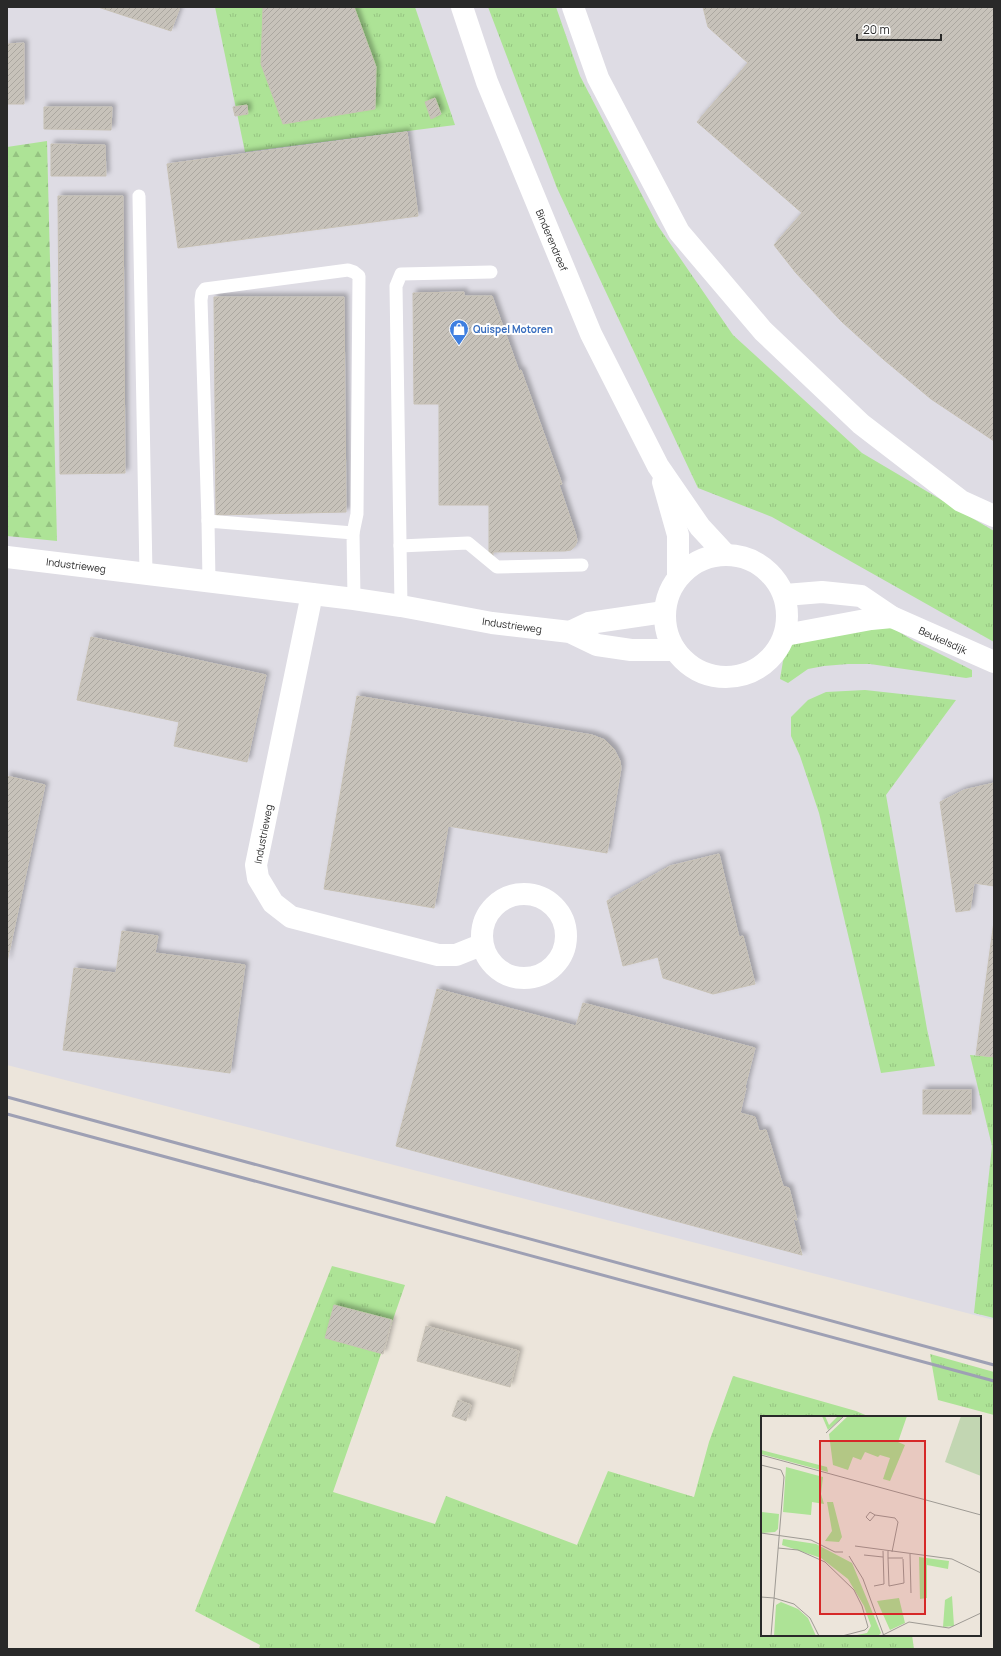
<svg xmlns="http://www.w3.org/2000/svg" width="1001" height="1656" font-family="Manrope,sans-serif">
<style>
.industrial{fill:#dedce4}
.grass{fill:url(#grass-tufts)}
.forest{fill:url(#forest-firs)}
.building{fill:url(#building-hatch);stroke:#c7c1b5;filter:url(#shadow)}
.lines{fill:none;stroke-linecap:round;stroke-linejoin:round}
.lane{stroke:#fff;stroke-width:13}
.street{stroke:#fff;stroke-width:22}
.secondary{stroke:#fff;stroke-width:22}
.rail{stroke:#9ea0b4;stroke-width:3}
.labels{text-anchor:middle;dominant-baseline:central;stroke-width:4;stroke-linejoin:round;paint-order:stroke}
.street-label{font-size:10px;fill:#292929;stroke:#fff}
.shop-label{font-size:10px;font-weight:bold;fill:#366cbe;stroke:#fff;text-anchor:start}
.inset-road{fill:none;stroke:#9e9a94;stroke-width:1}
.view{fill:#d62828;fill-opacity:0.15;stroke:#d62828;stroke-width:2}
.inset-edge{fill:none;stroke:#292929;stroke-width:2}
</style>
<defs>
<pattern id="grass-tufts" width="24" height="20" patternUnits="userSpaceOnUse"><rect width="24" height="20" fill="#ade396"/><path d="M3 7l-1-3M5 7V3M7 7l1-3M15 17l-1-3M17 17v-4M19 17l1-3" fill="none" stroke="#95c381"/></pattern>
<pattern id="forest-firs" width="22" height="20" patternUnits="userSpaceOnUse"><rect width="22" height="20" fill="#ade396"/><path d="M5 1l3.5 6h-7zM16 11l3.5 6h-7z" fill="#95c381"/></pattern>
<pattern id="building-hatch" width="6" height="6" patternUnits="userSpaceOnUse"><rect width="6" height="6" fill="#c7c2ba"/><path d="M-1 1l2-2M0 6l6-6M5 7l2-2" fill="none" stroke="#aba7a0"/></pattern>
<filter id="shadow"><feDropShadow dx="3.5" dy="-3.5" stdDeviation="2" flood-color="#0004"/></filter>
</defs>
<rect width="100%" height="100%" fill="#ece5db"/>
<polygon class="industrial" points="7,7 994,7 994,1320 7,1065"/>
<g class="grass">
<polygon points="215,7 415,7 455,125 245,152"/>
<polygon points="488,7 556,7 580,76 658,226 733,335 862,453 994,531 994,642 772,517 698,488 557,188"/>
<polygon points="886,624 914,641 972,670 972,677 966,678 870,664 848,664 824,666 808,669 788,683 780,679 783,661 791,642"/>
<polygon points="865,690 956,700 886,795 927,1029 935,1066 881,1073 819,813 800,756 791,736 791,717 808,700 826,692"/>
<polygon points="970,1055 994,1057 994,1318 974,1313 992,1146"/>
<polygon points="332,1266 405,1285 333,1492 435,1524 446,1496 577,1545 608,1471 694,1497 709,1442 733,1376 856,1411 870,1417 762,1417 762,1635 912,1635 914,1649 259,1649 260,1645 195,1611"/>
<polygon points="930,1354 994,1372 994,1415 938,1400"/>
</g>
<polygon class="forest" points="47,141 57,541 7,536 7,147"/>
<g class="building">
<polygon points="98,7 180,7 171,31"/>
<polygon points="263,7 354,7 376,67 375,109 283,124 261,64"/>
<polygon points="703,7 994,7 994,441 931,399 883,359 841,321 796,273 774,245 802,213 697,122 748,63 708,27"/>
<polygon points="24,43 24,104 7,104 7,44"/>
<polygon points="435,98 441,114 431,119 425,102"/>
<polygon points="247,105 248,114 235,116 233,107"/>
<polygon points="44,107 112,107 111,130 44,129"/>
<polygon points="407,132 418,216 178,248 167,164"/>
<polygon points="51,144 105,145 106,176 51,176"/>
<polygon points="58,196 123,196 125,473 60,474"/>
<polygon points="464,292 464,296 492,296 519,371 521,370 562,484 559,485 576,535 577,541 575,546 571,550 565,551 493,552 493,556 489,556 489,505 439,505 439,404 414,404 413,293"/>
<polygon points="214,297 344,297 346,512 216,515"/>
<polygon points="91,637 266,675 247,762 174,746 179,722 77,700"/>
<polygon points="357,696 592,735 605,740 614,749 620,761 621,768 607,853 448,826 434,908 324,889"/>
<polygon points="7,776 45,785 7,962"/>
<polygon points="994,783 994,886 974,883 970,910 956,912 940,802 964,790"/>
<polygon points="719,854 739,937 743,936 755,984 713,994 663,978 658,957 623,966 607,901 670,866"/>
<polygon points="994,921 994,1057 976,1055"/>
<polygon points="122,931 158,936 155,953 245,965 230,1073 63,1050 74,968 116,973"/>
<polygon points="437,989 576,1026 583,1003 755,1048 745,1087 746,1088 740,1113 755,1117 759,1131 766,1130 783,1186 789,1188 797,1220 793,1219 802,1255 396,1146"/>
<rect x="923" y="1090" width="48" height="24"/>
<polygon points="334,1305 392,1320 383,1354 325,1338"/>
<polygon points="426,1326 519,1351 510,1387 417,1361"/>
<polygon points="458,1400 471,1405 466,1421 452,1416"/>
</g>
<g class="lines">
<g class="lane">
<polyline points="139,196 146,574"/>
<polyline points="208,521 201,300 202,293 205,289 348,270 354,272 359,276 357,514 353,533"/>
<polyline points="400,546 468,543 497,567 582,565"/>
<polyline points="209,582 208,521 353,533 354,599"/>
<polyline points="401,606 396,286 401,274 491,272"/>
</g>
<g class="street">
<polyline points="573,7 598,78 679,232 763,331 861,424 961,501 994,516"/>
<polyline points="7,557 354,599 401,606 492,623 570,632 597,645 631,650 675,650"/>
<polyline points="312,594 256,865 258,878 273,903 291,917 438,955 456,955 481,945"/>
<polyline points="785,595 822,592 861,596 892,617 994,662"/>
<polyline points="570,632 589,623 664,612"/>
<polyline points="785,635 871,619 892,617"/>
<circle cx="524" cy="936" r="42"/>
</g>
<g class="secondary">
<polyline points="462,7 487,82 591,334 658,466 700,527 725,554"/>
<polyline points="663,482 678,535 678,576"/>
<circle cx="726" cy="616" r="61"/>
</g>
<g class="rail">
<polyline points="7,1097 994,1365"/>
<polyline points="7,1114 994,1381"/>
</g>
</g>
<defs>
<symbol id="shop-pin" viewBox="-11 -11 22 30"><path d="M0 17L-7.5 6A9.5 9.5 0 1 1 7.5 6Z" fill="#3f7fe0" stroke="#fff"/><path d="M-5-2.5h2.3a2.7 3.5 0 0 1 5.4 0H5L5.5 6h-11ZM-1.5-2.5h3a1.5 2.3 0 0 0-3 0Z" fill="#fff"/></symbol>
</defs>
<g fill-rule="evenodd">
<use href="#shop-pin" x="448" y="318" width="22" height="30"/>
</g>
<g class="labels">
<g class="street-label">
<text transform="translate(552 240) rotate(67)">Binderendreef</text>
<text transform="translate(76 565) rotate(7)">Industrieweg</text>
<text transform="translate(512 625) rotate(8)">Industrieweg</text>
<text transform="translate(943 640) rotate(24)">Beukelsdijk</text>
<text transform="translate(263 834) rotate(-79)">Industrieweg</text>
</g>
<g class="shop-label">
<text x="473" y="329">Quispel Motoren</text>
</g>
</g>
<g transform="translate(761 1416)">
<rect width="220" height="220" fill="#ece5db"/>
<path d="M87,0H146L137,26L144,29L129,65L122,63L129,42L119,39L117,41L104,36L100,44L92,41L87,54L72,49L68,18ZM0,34L66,51L67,56L0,38ZM25,51L62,61L60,78L63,88L51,86L50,99L22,96ZM66,86H72L81,121L78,126L64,125L71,115ZM0,96L18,98L17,113L14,116L0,117ZM22,123L55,128L91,147L120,217L117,220H91L106,217L110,210L103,190L87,163L60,142L21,129ZM191,180L193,210L182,211L184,184ZM138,182L144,207L129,214L116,185ZM20,186L37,193L47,202L55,220H13L15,189Z" fill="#ade396"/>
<path d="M61,0H64L68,9L77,0H83L67,14ZM158,141L188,145L187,153L166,149V182L159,183Z" fill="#ade396"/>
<path d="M200,0H220V60L184,46Z" fill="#c2d6b2"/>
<path class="inset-road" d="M65,17L83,0M0,39L220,99M0,49L20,54L23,61L10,220M114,99L109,105L105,101L109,96L114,99L134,102L137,106L131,136M0,117L50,124L74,136H82M94,130L191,143L220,157M17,132L37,134L64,146L93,174L101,190L107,211L104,214L81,220M127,135V142H142M149,138L150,177M103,139L122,141M88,140L102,163L123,220M127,142L128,170L143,167L142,143M113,170L123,168L122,135M0,181L13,182L33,188L49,202L58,220M120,220L148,206L188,212L220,197"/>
<path class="view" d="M59,25H164V198H59Z"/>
<rect width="220" height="220" class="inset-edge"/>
</g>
<rect width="1001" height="1656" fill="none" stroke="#292929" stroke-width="16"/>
<path d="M857 34v6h84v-6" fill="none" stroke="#292929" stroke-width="2"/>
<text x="863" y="34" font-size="12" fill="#292929" stroke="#ffffff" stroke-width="3" paint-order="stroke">20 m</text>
</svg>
